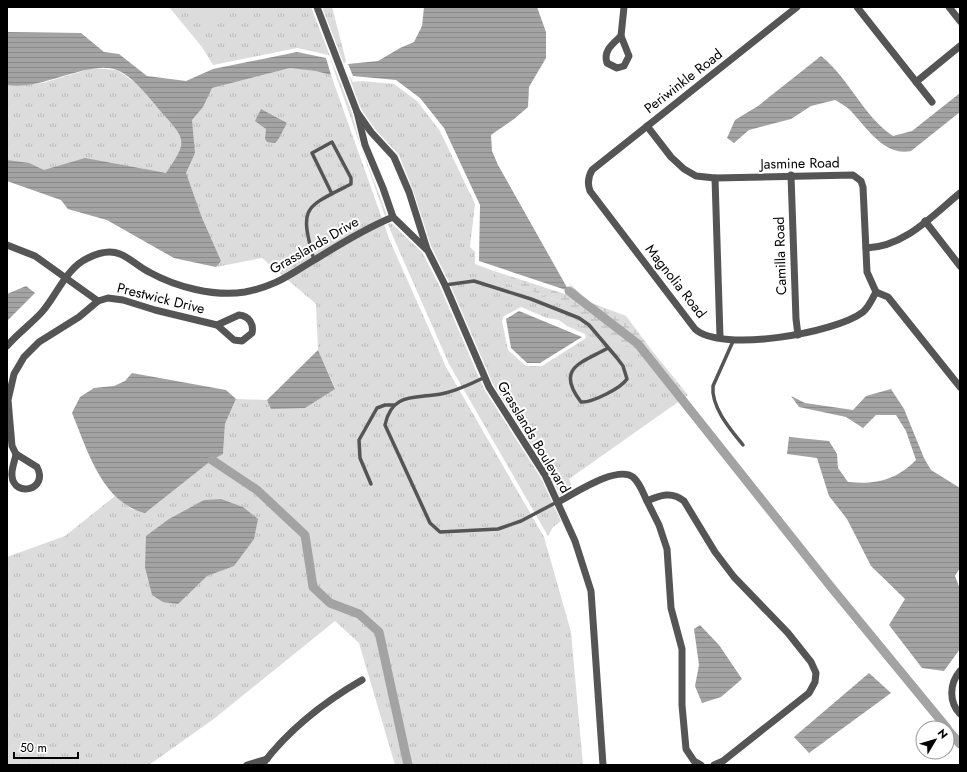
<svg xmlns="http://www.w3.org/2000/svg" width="967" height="772" font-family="Jost,sans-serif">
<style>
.grass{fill:url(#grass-tufts);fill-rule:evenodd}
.wetland{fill:url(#wetland-marsh)}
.pitch{fill:#dcdcdc}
.water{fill:url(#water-rules)}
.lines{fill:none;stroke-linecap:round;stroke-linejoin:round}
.canal{stroke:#a3a3a3;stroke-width:9}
.lane{stroke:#555;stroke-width:3.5}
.street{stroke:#555;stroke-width:7}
.labels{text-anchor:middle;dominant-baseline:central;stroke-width:4;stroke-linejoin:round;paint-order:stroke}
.street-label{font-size:14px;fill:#000;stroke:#fff}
</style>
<defs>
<pattern id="grass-tufts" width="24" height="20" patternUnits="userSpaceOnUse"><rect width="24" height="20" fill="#dcdcdc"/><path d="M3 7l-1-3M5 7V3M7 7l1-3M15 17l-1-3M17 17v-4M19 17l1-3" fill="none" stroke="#bbb"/></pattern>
<pattern id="wetland-marsh" width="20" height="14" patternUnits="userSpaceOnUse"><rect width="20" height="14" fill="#dcdcdc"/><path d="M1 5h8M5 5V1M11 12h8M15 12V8" fill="none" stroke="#bbb"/></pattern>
<pattern id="water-rules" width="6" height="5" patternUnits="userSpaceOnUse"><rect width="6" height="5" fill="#a3a3a3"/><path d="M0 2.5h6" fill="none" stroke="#8b8b8b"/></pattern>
</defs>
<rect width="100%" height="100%" fill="#fff"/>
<g class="grass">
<polygon points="169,7 311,7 351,110 361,147 387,215 385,216 335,73 330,57 329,55 297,48 213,65 202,47"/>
<polygon points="322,7 332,7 346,61 344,64"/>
<polygon points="93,68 117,70 137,84 212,88 290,68 316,70 331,75 390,241 446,367 544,537 571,632 583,765 395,765 359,643 335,621 215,718 149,765 7,765 7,557 65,536 115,496 131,509 145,512 212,460 223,454 225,424 236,399 267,400 272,409 335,388 318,350 316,304 262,258 216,267 174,258 107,220 68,209 61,200 7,181 7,85 43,83"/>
<path d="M348,74L353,82L362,81L394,84L417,101L440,131L475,204L470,247L475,252V264L491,270L502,281L562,302L583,328L636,349L653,352L688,395L569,479L573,489L560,496L549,473L493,384L449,282L431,246L413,190L399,155L375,129L361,109ZM521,307L547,318L559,320L567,326L585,334L586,338L542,366H526L508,350L502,321L504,316Z"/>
<polygon points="391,223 422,252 440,287 484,389 541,478 561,521 553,527 548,536 449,364 394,239 388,224"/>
</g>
<polygon class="wetland" points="491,270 568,295 573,291 569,283 589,302 626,316 653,352 636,349 582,328 562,302 502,281"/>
<polygon class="pitch" points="206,7 230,7 207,24 198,13"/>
<g class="water">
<polygon points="424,7 537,7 546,32 546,58 529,87 528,107 514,119 491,135 492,151 498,165 569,291 479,261 480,205 444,128 420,98 396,80 353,76 348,64 378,61 400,48 414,42 422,26"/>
<path d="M7,32L81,33L104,52L119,54L147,76L186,81L213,69L297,52L326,58L331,75L316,71L290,68L212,88L203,107L192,120L195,153L186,173L202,218L221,261L216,267L174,258L107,220L68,209L61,200L7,181V160L29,163L44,170L85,158L166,173C186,143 188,141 163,114C151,100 134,77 117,70C90,59 41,91 7,85Z"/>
<path d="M821,56C849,78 863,116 893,136L912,131L960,93V112L911,151C885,157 866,127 850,110C846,106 840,103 835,100L811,106L791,119L749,130L734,143L727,138L735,120L758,106Z"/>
<polygon points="261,109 287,123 278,140 275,143 267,142 265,139 266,129 255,121"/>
<polygon points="26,286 35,293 7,321 7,294"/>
<polygon points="519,311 582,337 540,363 527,363 511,348 506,319"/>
<polygon points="318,350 335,389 305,408 271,409 267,400"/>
<path d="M132,373L226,390L236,399L225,424L223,454L212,460L145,513C102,503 87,449 72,413L80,397L94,388L114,386L125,381Z"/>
<path d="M891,389L904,409L924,458L931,470L960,488V568L955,576L960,589V649L944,671L922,668L889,625L905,599L871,566L847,519L829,496L817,458L787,454L789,437L829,441L837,454L838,468L848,482C876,485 896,480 916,460L906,431L896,415H876L863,428L846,417L799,407L791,396L805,403L853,410L866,396Z"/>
<polygon points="221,499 243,507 258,519 254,539 234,566 207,576 178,604 163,602 152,595 145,567 146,536 169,519 204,500"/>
<polygon points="700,625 719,645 742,679 721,697 702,703 695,686 699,665 694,629"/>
<polygon points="869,673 891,693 809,753 794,737"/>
</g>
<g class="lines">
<g class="canal">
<polyline points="569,291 638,344 831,587 947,728"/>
<polyline points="212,460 257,490 305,535 313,587 330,603 359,614 379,632 408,765"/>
<polyline points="947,729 960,744"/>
</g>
<g class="lane">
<path d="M314,260C299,206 304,208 351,184V178L332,142L312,153L332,194"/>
<path d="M445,285L474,281L531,299L579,318L589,325L617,358L623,366L627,379C621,388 592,403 581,402C555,368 581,363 608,348"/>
<path d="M734,339L713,386C711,407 730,429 743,445"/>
<path d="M485,377C471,384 456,391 441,394C415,399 392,392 385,425L430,523L440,532L498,529L521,521L557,502"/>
<polyline points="371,484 360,458 359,440 377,408 385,405 394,405"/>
</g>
<g class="street">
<polyline points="317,7 357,112 365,145 383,188 393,217 426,249"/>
<path d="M797,7L592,170C588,177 587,183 590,191L695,329C721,353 836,333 863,312C869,307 872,299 876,292"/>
<polyline points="857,7 932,102"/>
<polyline points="949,7 960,21"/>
<path d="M621,36L629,56L624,66L617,68L607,63C603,50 613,44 621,36Z"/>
<polyline points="621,36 624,7"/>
<polyline points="916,82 960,46"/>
<polyline points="357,112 371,132 394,157 409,192 427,249 445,285 489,387 545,475 575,541 591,591 603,765"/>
<polyline points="647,126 671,157 684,169 696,176 715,178 853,175 861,181 863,187 867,272 876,292"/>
<polyline points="791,175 796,319 798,335"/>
<polyline points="715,178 720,337"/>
<polyline points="925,221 960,266"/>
<polyline points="7,245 35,256 98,301"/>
<path d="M866,248C904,247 932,216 960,193"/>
<polyline points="876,292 888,297 960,387"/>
<path d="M239,315C249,316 254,324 252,333L242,341L234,340L217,325Z"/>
<path d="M7,346C17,334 31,324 42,312C57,295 66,268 88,258C98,253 110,250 120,254C130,258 139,267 149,272C176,287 214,297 245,292C277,286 290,274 316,259C340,244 366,228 393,217"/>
<polyline points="16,454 12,446 8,400 14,374 24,357 39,342 79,317 98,301 108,298 123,300 155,310 217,325"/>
<path d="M16,454L37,467C49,490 14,498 12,476C11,469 15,461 16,454Z"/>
<path d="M558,502C574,494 616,465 633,477C640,483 643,493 647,501"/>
<path d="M960,671C949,684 949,702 960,714"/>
<polyline points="247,765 267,759"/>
<path d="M262,765C289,729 324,702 362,680"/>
<path d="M701,765L694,761L686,749L682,705V649L671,608L667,549L659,525L647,501C660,495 672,491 684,501L715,552L734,577L788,633L811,662L816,673L815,682L809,693L723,761L714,765"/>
</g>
</g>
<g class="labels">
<g class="street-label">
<text transform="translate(683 81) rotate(-38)">Periwinkle Road</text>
<text transform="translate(800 163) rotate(-1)">Jasmine Road</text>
<text transform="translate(314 245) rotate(-30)">Grasslands Drive</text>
<text transform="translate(780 256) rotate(-92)">Camilla Road</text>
<text transform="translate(676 281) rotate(52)">Magnolia Road</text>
<text transform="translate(161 298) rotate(14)">Prestwick Drive</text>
<text transform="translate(534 437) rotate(59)">Grasslands Boulevard</text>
</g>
</g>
<rect width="967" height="772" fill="none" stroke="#000000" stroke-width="16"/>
<g transform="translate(935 740) rotate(52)"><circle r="19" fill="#ffffff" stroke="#999999"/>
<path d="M0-3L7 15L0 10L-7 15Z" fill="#000000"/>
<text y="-6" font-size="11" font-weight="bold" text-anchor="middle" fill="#000000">N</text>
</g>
<path d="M14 752v6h64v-6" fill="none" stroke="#000000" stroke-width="2"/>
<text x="20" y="752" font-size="12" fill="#000000" stroke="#ffffff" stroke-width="3" paint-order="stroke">50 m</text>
</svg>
